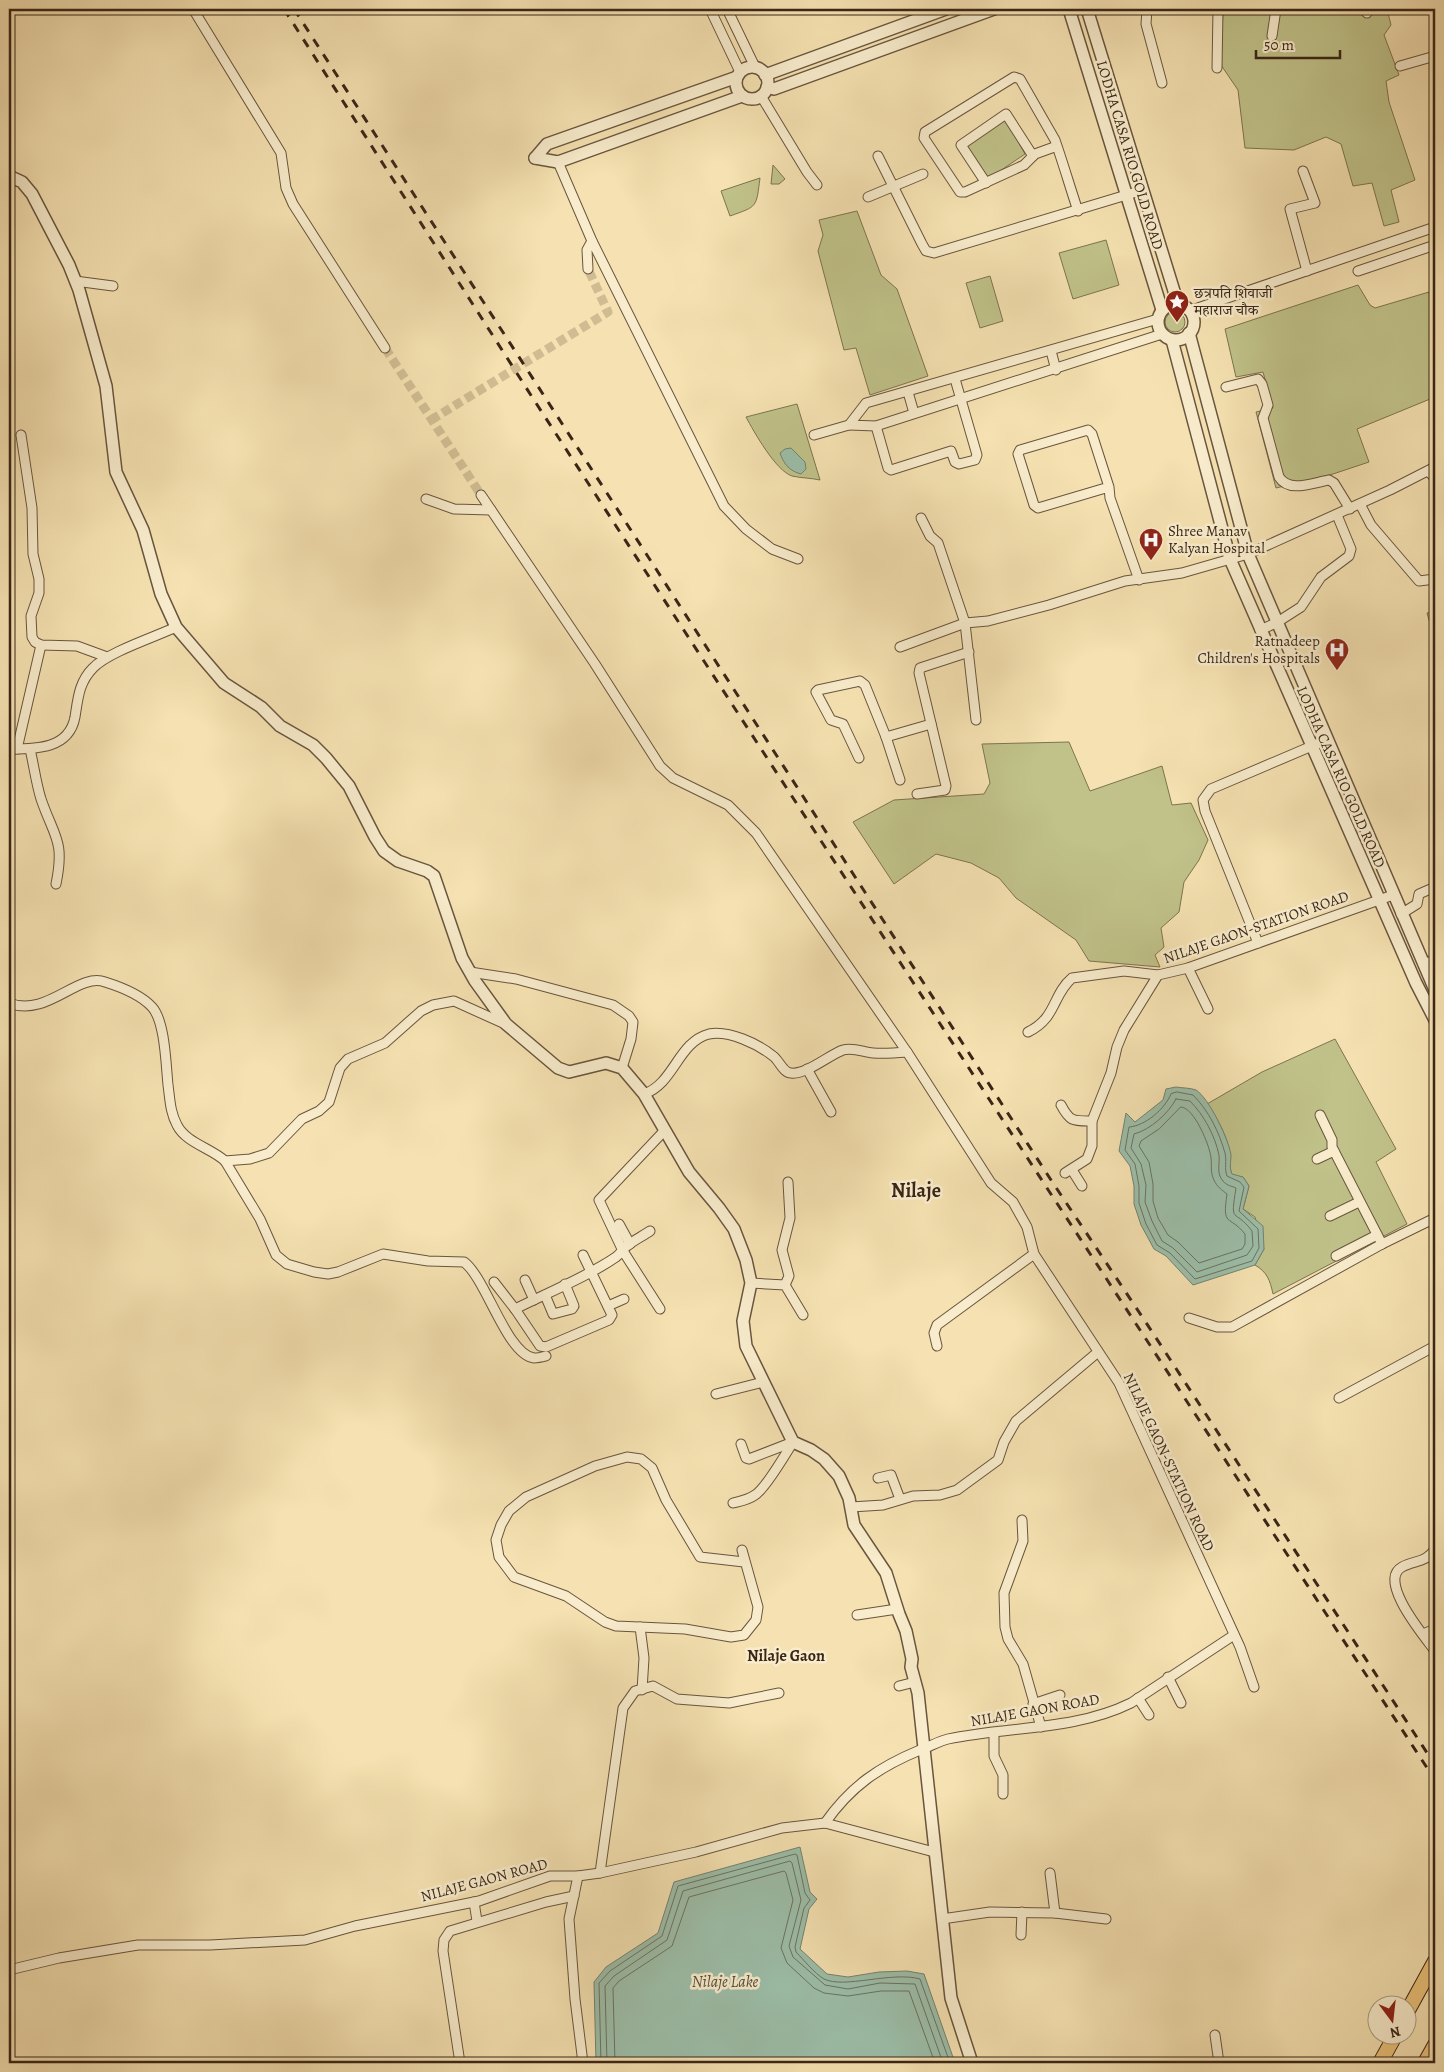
<svg xmlns="http://www.w3.org/2000/svg" width="1444" height="2072" font-family="Alegreya,'Noto Serif Devanagari',serif">
<style>
.green{fill:#c0c289;stroke:#7d7450}
.water{fill:#9cbea9;stroke:#75816f}
.lines{fill:none;stroke-linecap:round;stroke-linejoin:round}
.shore{stroke:#6b7260;stroke-width:1}
.minor-tunnel{stroke:#d0bc92;stroke-width:9;stroke-dasharray:9 4.5;stroke-linecap:butt}
.minor-casing{stroke:#69553e;stroke-width:11}
.tertiary-casing{stroke:#69553e;stroke-width:14}
.primary-casing{stroke:#3a2618;stroke-width:16}
.minor{stroke:#f8eccc;stroke-width:9}
.tertiary{stroke:#f8eccc;stroke-width:11}
.primary{stroke:#eac078;stroke-width:14}
.rail{stroke:#3a2618;stroke-width:3;stroke-dasharray:9 9;stroke-linecap:butt}
.labels{text-anchor:middle;dominant-baseline:central;stroke-width:5;stroke-linejoin:round;paint-order:stroke}
.street-label{font-size:15px;fill:#3a2618;stroke:#f8eccc}
.poi-label{font-size:15px;fill:#3a2618;stroke:#f8eccc;text-anchor:start}
.neighbourhood-label{font-size:16px;font-weight:bold;fill:#3a2618;stroke:#f8eccc}
.water-label{font-size:16px;font-style:italic;fill:#524c3c;stroke:#f8eccc}
.district-label{font-size:20px;font-weight:bold;fill:#3a2618;stroke:#f8eccc}
</style>
<rect width="100%" height="100%" fill="#f5e1b1"/>
<filter id="stains"><feTurbulence type="fractalNoise" baseFrequency=".004" numOctaves="4"/><feColorMatrix values="0 0 0 0 .2 0 0 0 0 .09 0 0 0 0 .02 0 0 0 .5 -.17"/></filter>
<radialGradient id="worn" r=".72"><stop offset=".6" stop-color="#630" stop-opacity="0"/><stop offset="1" stop-color="#630" stop-opacity=".3"/></radialGradient>
<g class="green">
<polygon points="1223,9 1387,9 1391,25 1384,35 1399,75 1386,81 1389,102 1415,180 1391,190 1399,222 1384,226 1372,183 1353,186 1341,144 1326,137 1294,150 1245,148 1238,90 1221,65"/>
<polygon points="1005,118 1025,154 988,179 964,144"/>
<polygon points="773,165 785,179 779,184 771,184"/>
<path d="M760,178C756,208 758,206 730,216L721,191Z"/>
<polygon points="857,211 881,275 897,289 928,376 870,395 856,348 844,350 818,251 823,235 819,220"/>
<polygon points="1106,240 1119,285 1073,299 1059,253"/>
<polygon points="990,276 1003,321 980,328 966,283"/>
<polygon points="1358,285 1370,305 1375,308 1429,292 1432,307 1435,306 1435,397 1357,429 1369,462 1333,474 1276,488 1256,412 1273,408 1263,372 1236,377 1225,329"/>
<circle cx="1175" cy="322" r="10"/>
<path d="M797,404L820,480C811,478 801,478 792,476C776,471 754,432 746,417Z"/>
<polygon points="1435,611 1435,641 1427,613"/>
<polygon points="1069,742 1090,791 1162,766 1172,805 1191,803 1208,840 1199,860 1184,882 1179,912 1161,928 1164,947 1155,955 1160,967 1089,961 1076,940 1016,898 999,878 971,863 936,854 894,884 853,822 894,800 984,794 990,783 982,744"/>
<path d="M1335,1039L1396,1149L1376,1162L1407,1224L1273,1294C1270,1280 1267,1272 1255,1265L1264,1249L1255,1217L1243,1209L1249,1186L1243,1177L1232,1175C1229,1167 1231,1162 1230,1155C1228,1137 1217,1118 1207,1104L1262,1072Z"/>
</g>
<g class="water">
<path d="M791,448L805,462L806,469L801,474C790,471 784,465 780,453L785,449Z"/>
<path d="M1176,1087C1182,1088 1191,1088 1196,1090C1209,1098 1229,1140 1231,1155C1231,1163 1229,1167 1232,1174L1243,1177L1249,1186L1243,1209L1263,1226L1264,1249L1255,1265L1193,1285L1166,1256L1154,1249L1141,1225L1134,1204V1186L1130,1166L1119,1151L1126,1113L1135,1122L1163,1100L1166,1089Z"/>
<polygon points="800,1847 810,1892 817,1899 809,1909 800,1949 827,1974 848,1977 879,1972 907,1971 924,1974 955,2063 596,2063 594,1982 606,1967 658,1933 674,1882"/>
</g>
<g class="lines">
<g class="shore">
<path d="M1177,1092L1193,1095C1209,1111 1219,1132 1225,1153C1227,1161 1224,1168 1227,1176L1240,1182L1244,1187L1239,1211L1258,1229L1259,1248L1252,1261L1195,1279L1170,1253L1157,1245L1146,1224L1139,1203V1186L1135,1164L1125,1150L1129,1127C1145,1126 1165,1109 1171,1094Z"/>
<path d="M1176,1099L1190,1101C1204,1115 1215,1136 1219,1155C1220,1165 1216,1173 1223,1181C1227,1186 1232,1186 1236,1188C1230,1226 1234,1207 1252,1231L1253,1246L1247,1255L1197,1272L1173,1248L1162,1241L1152,1221L1145,1202L1146,1185L1141,1164L1131,1148L1134,1134C1150,1130 1169,1113 1176,1099Z"/>
<path d="M1181,1107C1194,1107 1210,1146 1211,1158C1212,1166 1210,1172 1214,1180C1217,1187 1222,1190 1227,1194C1222,1228 1229,1214 1245,1234V1244L1242,1249L1199,1263L1178,1242L1168,1235L1158,1218L1153,1201V1184L1149,1162L1139,1146L1141,1141L1159,1129Z"/>
<path d="M601,2063L599,1983L610,1971L662,1936L678,1886L795,1854L797,1855L805,1893L810,1900L804,1908L795,1947L796,1952C804,1960 814,1973 824,1979C844,1989 892,1971 920,1979L950,2063"/>
<polyline points="607,2063 605,1986 614,1976 667,1940 683,1891 790,1861 792,1863 801,1900 789,1946 793,1957 825,1985 848,1989 880,1983 915,1984 943,2063"/>
<polyline points="615,2063 613,1988 619,1981 672,1946 689,1897 784,1871 786,1873 793,1900 781,1948 787,1963 814,1988 824,1993 848,1996 881,1991 909,1991 935,2063"/>
</g>
<g class="minor-tunnel">
<polyline points="385,348 481,495"/>
<polyline points="431,420 608,312 588,269"/>
</g>
<defs>
<g id="minor">
<polyline points="193,9 281,153 286,188 293,204 385,348"/>
<polyline points="710,9 740,72"/>
<polyline points="727,9 755,67"/>
<polyline points="1147,9 1146,24 1162,83"/>
<polyline points="1363,9 1367,13"/>
<polyline points="1272,36 1276,9"/>
<polyline points="1400,66 1435,56"/>
<polyline points="1217,68 1218,9"/>
<polyline points="761,96 807,172 817,185"/>
<path d="M1057,146L1035,154L1024,165L965,192H960L924,138L925,132L1014,77L1020,79L1055,140C1063,163 1070,187 1078,211"/>
<polyline points="878,156 922,244 926,251 934,253 1143,190"/>
<polyline points="558,162 592,241 724,506 746,529 772,549 798,559"/>
<polyline points="1303,171 1315,203 1290,209 1307,271"/>
<polyline points="986,183 961,145 1006,114 1033,156"/>
<polyline points="868,197 923,174"/>
<polyline points="588,269 587,250 592,241"/>
<polyline points="1358,271 1435,245"/>
<polyline points="75,281 113,286"/>
<polyline points="1189,311 1435,227"/>
<polyline points="1158,319 866,403 849,425 876,426 1162,334"/>
<polyline points="1051,351 1056,370"/>
<path d="M1226,387L1258,379L1262,384L1268,405L1263,418L1279,477C1289,493 1312,483 1329,480L1334,483L1350,509"/>
<polyline points="908,392 914,413"/>
<polyline points="876,426 888,468 891,470 951,451 955,462 959,464 975,460 977,455 955,379"/>
<polyline points="21,435 32,508 33,554 39,579 39,593 31,616 32,637 35,642 41,645 77,646 107,657"/>
<polyline points="814,435 849,425"/>
<polyline points="1428,471 1435,478"/>
<polyline points="1109,487 1038,508 1034,505 1018,454 1020,450 1088,430 1092,434 1109,487 1110,498 1139,580"/>
<polyline points="481,495 595,664 660,766 673,778 728,805 756,833 907,1052 991,1183 1013,1202 1027,1227 1034,1254 1119,1383 1240,1647 1254,1687"/>
<polyline points="426,499 454,509 491,510"/>
<polyline points="1360,504 1371,525 1419,581 1435,579"/>
<polyline points="921,518 930,536 938,543 965,623 976,720"/>
<polyline points="1260,630 1276,623 1301,607 1321,577 1349,556 1351,549 1337,515"/>
<polyline points="900,647 965,623 988,621 1049,605 1125,581 1182,573 1248,554 1390,490 1435,467"/>
<polyline points="886,737 900,780"/>
<path d="M9,749C34,749 69,750 75,717C78,698 79,682 93,668C108,652 155,637 176,627"/>
<polyline points="17,749 41,645"/>
<path d="M30,749C34,766 36,783 41,799C54,837 65,840 56,884"/>
<polyline points="859,758 843,724 831,720 816,692 818,690 860,681 865,685 886,737 931,724"/>
<polyline points="917,794 945,790 946,786 919,673 920,668 969,652"/>
<polyline points="1401,914 1417,904 1419,894 1435,887"/>
<polyline points="1258,943 1205,811 1203,800 1211,789 1326,740"/>
<polyline points="1423,964 1435,960"/>
<polyline points="1188,968 1208,1009"/>
<polyline points="470,972 516,979 613,1005 629,1016 633,1022 631,1039 622,1068"/>
<path d="M9,1003C47,1018 78,972 105,982C121,987 141,995 152,1007C165,1021 166,1065 168,1085C170,1099 170,1112 177,1125C186,1143 211,1148 225,1161L260,1219L276,1255L287,1264L314,1272L328,1274L338,1272L383,1254L428,1261L464,1262C486,1278 507,1355 534,1358C538,1358 542,1357 546,1356"/>
<path d="M1028,1032C1057,1018 1052,995 1072,978L1124,971L1158,975"/>
<polyline points="807,1069 831,1112"/>
<path d="M644,1094C674,1084 678,1042 709,1034C729,1030 758,1044 773,1056C779,1060 783,1073 791,1073C806,1075 829,1055 843,1050C853,1047 863,1052 873,1053C884,1054 896,1053 907,1052"/>
<path d="M1061,1105C1070,1122 1073,1121 1092,1121"/>
<polyline points="1320,1115 1332,1140 1332,1147 1382,1244"/>
<polyline points="1317,1159 1334,1151"/>
<polyline points="225,1161 250,1159 269,1153 302,1119 319,1111 329,1102 340,1068 348,1059 385,1043 421,1011 433,1005 454,1001 505,1024"/>
<polyline points="1072,1170 1082,1186"/>
<polyline points="1065,1173 1087,1159 1092,1146 1092,1121 1111,1073 1117,1047 1124,1030 1158,975 1188,968 1393,895"/>
<polyline points="1330,1216 1359,1202"/>
<polyline points="619,1224 630,1244"/>
<path d="M583,1255L612,1315L609,1320L546,1347L540,1346L515,1309C547,1293 587,1277 616,1257C620,1254 623,1249 627,1246C634,1240 643,1236 650,1231"/>
<polyline points="1336,1256 1377,1235"/>
<polyline points="525,1280 534,1300"/>
<polyline points="494,1282 515,1309"/>
<polyline points="751,1283 785,1285 803,1315"/>
<polyline points="785,1285 789,1276 782,1250 790,1218 788,1182"/>
<polyline points="545,1295 553,1314 572,1309 574,1306 565,1284"/>
<polyline points="608,1306 624,1299"/>
<polyline points="660,1309 623,1251 599,1200 665,1130"/>
<polyline points="1189,1318 1217,1327 1232,1327 1382,1244 1435,1218"/>
<polyline points="937,1346 934,1333 937,1325 1034,1254"/>
<polyline points="716,1394 763,1382"/>
<polyline points="1339,1398 1435,1346"/>
<polyline points="741,1444 746,1458 749,1459 793,1442"/>
<polyline points="878,1478 891,1475 900,1499"/>
<path d="M733,1503C741,1501 748,1500 755,1495C764,1490 787,1452 793,1442"/>
<polyline points="851,1507 883,1505 913,1496 940,1495 957,1490 998,1460 1004,1442 1016,1421 1098,1352"/>
<polyline points="1022,1520 1023,1541 1004,1593 1005,1627 1008,1639 1023,1664 1041,1727"/>
<path d="M1435,1549C1426,1563 1415,1560 1402,1567C1377,1581 1425,1637 1435,1651"/>
<polyline points="742,1550 758,1607 756,1620 744,1635 731,1637 685,1629 616,1626 605,1622 566,1596 514,1577 499,1557 496,1540 501,1525 509,1511 526,1497 595,1466 627,1457 641,1459 652,1468 666,1500 700,1557 744,1562"/>
<polyline points="857,1615 897,1609"/>
<polyline points="640,1627 644,1658 642,1690"/>
<polyline points="1423,1634 1435,1629"/>
<polyline points="1168,1677 1181,1703"/>
<polyline points="899,1686 915,1682"/>
<polyline points="1138,1698 1149,1715"/>
<polyline points="1033,1704 1060,1695"/>
<polyline points="994,1733 994,1756 1003,1775 1003,1794"/>
<path d="M825,1823C851,1786 879,1767 920,1750C929,1747 939,1741 948,1739C1008,1726 1074,1731 1131,1703L1234,1635"/>
<polyline points="600,1873 623,1708 635,1691 653,1686 677,1699 729,1703 779,1693"/>
<polyline points="1050,1873 1055,1913"/>
<polyline points="578,1876 569,1919 575,1999 583,2063"/>
<polyline points="474,1902 477,1921"/>
<polyline points="942,1919 990,1912 1055,1913 1106,1919"/>
<polyline points="1021,1935 1022,1912"/>
<polyline points="9,1970 59,1958 138,1945 210,1945 305,1940 355,1926 479,1901 550,1876 578,1876 600,1873 696,1852 782,1828 825,1823 934,1852"/>
<polyline points="1215,2035 1219,2063"/>
<polyline points="460,2063 443,1951 444,1940 450,1931 546,1902 574,1896"/>
</g>
<g id="tertiary">
<polyline points="1069,9 1162,310"/>
<polyline points="1087,9 1178,304"/>
<circle cx="752" cy="83" r="16"/>
<polyline points="765,75 946,9"/>
<polyline points="767,87 774,89 994,9"/>
<polyline points="535,158 547,144 737,77"/>
<polyline points="535,158 558,162 742,96"/>
<polyline points="9,176 22,182 32,194 69,265 79,290 106,386 116,472 143,530 161,594 176,627 224,683 261,707 280,726 313,745 326,758 349,786 375,837 384,851 398,861 427,871 434,876 462,958 475,981 506,1024 558,1068 569,1072 606,1063 622,1068 644,1094 689,1172 719,1208 734,1229 746,1260 751,1283 743,1321 746,1346 793,1442 811,1450 824,1459 839,1476 849,1498 854,1525 886,1573 899,1614 906,1631 912,1659 911,1667 918,1693 951,1998 972,2063"/>
<circle cx="1176" cy="322" r="18"/>
<polyline points="1189,333 1248,554 1435,990"/>
<polyline points="1172,340 1230,559 1416,983 1435,1020"/>
</g>
<g id="primary">
<polyline points="1406,2014 1435,1961"/>
<polyline points="1380,2063 1396,2034"/>
<polyline points="1425,2063 1435,2045"/>
</g>
</defs>
<use href="#minor" class="minor-casing"/>
<use href="#tertiary" class="tertiary-casing"/>
<use href="#primary" class="primary-casing"/>
<use href="#minor" class="minor"/>
<use href="#tertiary" class="tertiary"/>
<use href="#primary" class="primary"/>
<g class="rail">
<polyline points="284,9 534,400 1045,1185 1435,1780"/>
<polyline points="294,9 1051,1180 1145,1321 1435,1765"/>
</g>
</g>
<defs>
<symbol id="sight-pin" viewBox="-11 -11 22 30"><path d="M0 17L-7.5 6A9.5 9.5 0 1 1 7.5 6Z" fill="#8f2418" stroke="#f8eccc"/><path d="M0-6L1.8-2.2L6-1.7L2.9 1.2L3.7 5.4L0 3.3L-3.7 5.4L-2.9 1.2L-6-1.7L-1.8-2.2Z" fill="#fff"/></symbol>
<symbol id="hospital-pin" viewBox="-11 -11 22 30"><path d="M0 17L-7.5 6A9.5 9.5 0 1 1 7.5 6Z" fill="#8f2418" stroke="#f8eccc"/><path d="M-5-5h3v3.5h4V-5h3V5h-3V1.5h-4V5h-3Z" fill="#fff"/></symbol>
</defs>
<g fill-rule="evenodd">
<use href="#sight-pin" x="1163" y="288" width="28" height="38"/>
<use href="#hospital-pin" x="1137" y="526" width="28" height="38"/>
<use href="#hospital-pin" x="1323" y="636" width="28" height="38"/>
</g>
<g class="labels">
<g class="street-label">
<text transform="translate(1130 155) rotate(73)">LODHA CASA RIO GOLD ROAD</text>
<text transform="translate(1341 777) rotate(66)">LODHA CASA RIO GOLD ROAD</text>
<text transform="translate(1256 927) rotate(-19)">NILAJE GAON-STATION ROAD</text>
<text transform="translate(1169 1462) rotate(65)">NILAJE GAON-STATION ROAD</text>
<text transform="translate(1035 1710) rotate(-10)">NILAJE GAON ROAD</text>
<text transform="translate(484 1880) rotate(-15)">NILAJE GAON ROAD</text>
</g>
<g class="poi-label">
<text x="1194" y="293">छत्रपति शिवाजी<tspan x="1194" dy="17">महाराज चौक</tspan></text>
<text x="1168" y="531">Shree Manav<tspan x="1168" dy="17">Kalyan Hospital</tspan></text>
<text x="1320" y="641" text-anchor="end">Ratnadeep<tspan x="1320" dy="17">Children's Hospitals</tspan></text>
</g>
<g class="neighbourhood-label">
<text x="786" y="1656">Nilaje Gaon</text>
</g>
<g class="water-label">
<text x="725" y="1982">Nilaje Lake</text>
</g>
<g class="district-label">
<text x="916" y="1190">Nilaje</text>
</g>
</g>
<rect width="1444" height="2072" fill="none" stroke="#f5e1b1" stroke-width="30"/>
<rect x="10" y="10" width="1424" height="2052" fill="none" stroke="#3a2618" stroke-width="2.5"/>
<rect x="15" y="15" width="1414" height="2042" fill="none" stroke="#3a2618"/>
<g transform="translate(1392 2020) rotate(165)"><circle r="24" fill="#f8eccc" stroke="#ac9d84"/>
<path d="M0-4L9 19L0 12L-9 19Z" fill="#8f2418"/>
<text y="-8" font-size="14" font-weight="bold" text-anchor="middle" fill="#3a2618">N</text>
</g>
<path d="M1256 50v8h84v-8" fill="none" stroke="#3a2618" stroke-width="2.5"/>
<text x="1264" y="50" font-size="15" fill="#3a2618" stroke="#f8eccc" stroke-width="4" paint-order="stroke">50 m</text>
<rect width="100%" height="100%" filter="url(#stains)"/>
<rect width="100%" height="100%" fill="url(#worn)"/>
</svg>
